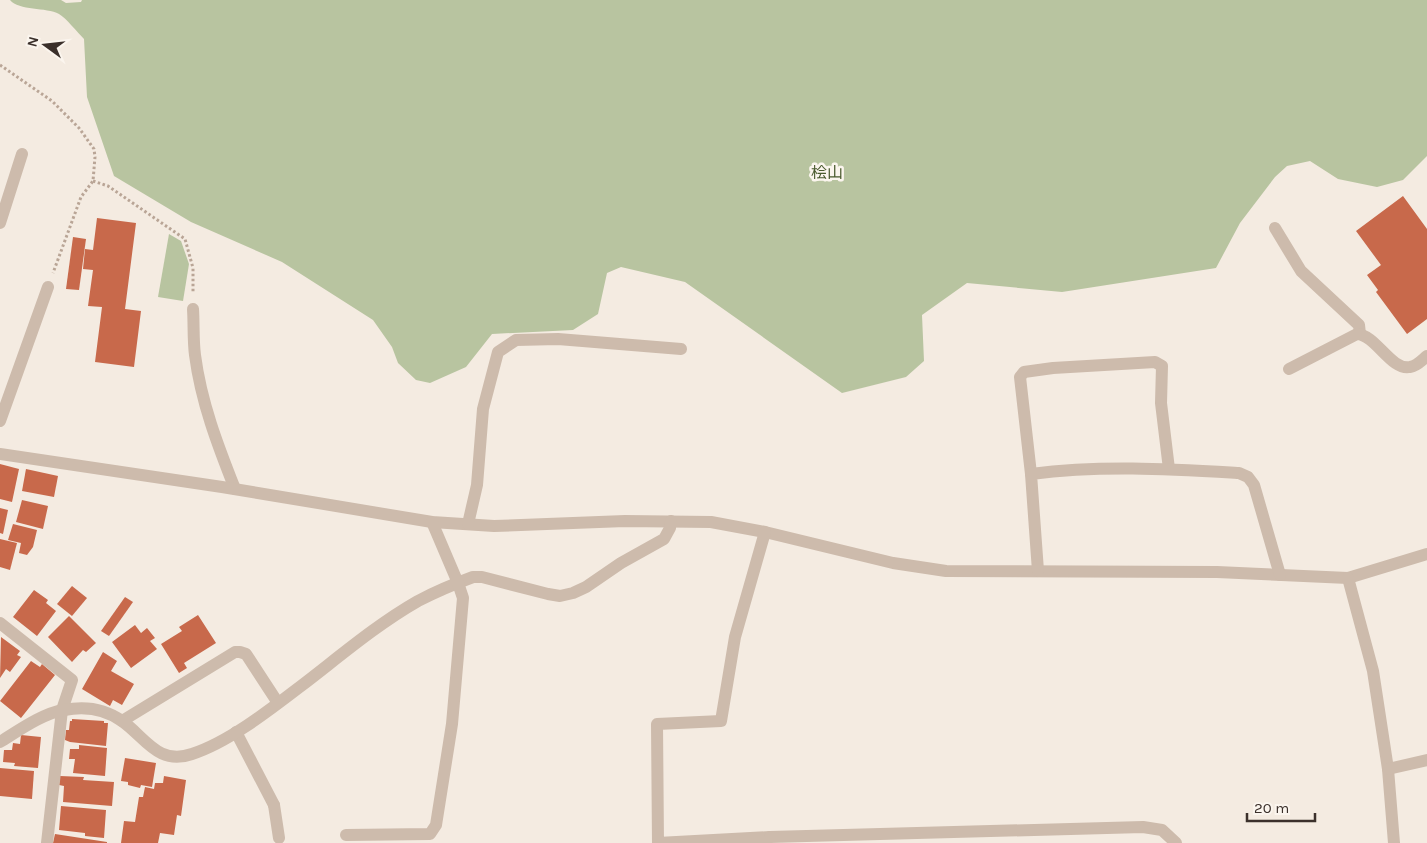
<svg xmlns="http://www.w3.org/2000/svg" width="1427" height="843" font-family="Karla,'Noto Sans JP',sans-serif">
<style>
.green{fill:#b8c4a0}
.building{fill:#c8694b}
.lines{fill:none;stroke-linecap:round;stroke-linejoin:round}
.path{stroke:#b9a596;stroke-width:3;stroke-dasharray:2.5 2.5;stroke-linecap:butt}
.service{stroke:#cdbbac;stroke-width:12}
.minor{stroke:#cdbbac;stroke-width:12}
.labels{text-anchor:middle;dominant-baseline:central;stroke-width:5;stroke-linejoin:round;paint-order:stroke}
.park-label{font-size:16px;fill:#4a5a2e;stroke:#fbf5ee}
</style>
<rect width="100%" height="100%" fill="#f4ebe1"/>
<g class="green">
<path d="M10,0H61L66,3L81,2L82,0H1427V156L1403,180L1377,187L1338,179L1310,161L1287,166L1275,177L1240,223L1216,268L1062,292L967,283L922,315L924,361L906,377L842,393L685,282L621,267L607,273L598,314L573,330L492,334L466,367L430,383L416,380L398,363L392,347L373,320L282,262L191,222L114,176L87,97L84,39C77,32 66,18 59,14C46,7 19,11 10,0Z"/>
<polygon points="169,234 181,241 189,264 183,301 158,297"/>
</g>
<g class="building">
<polygon points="1403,196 1427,229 1427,319 1407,334 1376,292 1378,290 1367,275 1381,265 1356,231"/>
<polygon points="97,218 136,223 125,309 141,311 134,367 95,362 102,307 88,306 93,270 83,269 85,249 93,250"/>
<polygon points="73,237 86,239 79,290 66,289"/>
<polygon points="0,464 19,469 12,502 0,499"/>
<polygon points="26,469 58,476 54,497 22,491"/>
<polygon points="22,500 48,506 43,529 16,522"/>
<polygon points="0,508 8,510 3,534 0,533"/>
<polygon points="13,524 37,530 33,547 27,555 19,553 21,543 8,540"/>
<polygon points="0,539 17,543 10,570 0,567"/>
<polygon points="72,586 87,598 72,616 57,604"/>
<polygon points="34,590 48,600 46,603 56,611 37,636 13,617"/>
<polygon points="125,597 133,602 109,636 101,631"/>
<polygon points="198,615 216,643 184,663 187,668 179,673 161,644 182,631 179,627"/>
<polygon points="69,616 96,643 86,652 83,650 72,662 48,637"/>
<polygon points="135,625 141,633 147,628 155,638 150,641 157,649 131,668 112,642"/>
<polygon points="1,637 20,651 17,655 21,657 10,672 6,669 0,678"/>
<polygon points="103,652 117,661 111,671 134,684 122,705 113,700 110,706 82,689"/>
<polygon points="31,661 40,667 42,664 55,675 21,718 0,701"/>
<polygon points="72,719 104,721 104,723 108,723 106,746 70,742 65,740 66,730 69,730 70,721 72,721"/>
<polygon points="21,735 41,737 38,768 14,766 15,763 3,762 4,750 12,750 13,743 20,744"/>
<polygon points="79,745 107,748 105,776 73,773 75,759 69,759 70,749 79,749"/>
<polygon points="125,758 156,763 152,787 141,785 140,788 128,785 128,782 121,781"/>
<polygon points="0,768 34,771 32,799 0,796"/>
<polygon points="60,776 84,777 83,780 114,782 112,806 63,802 64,786 59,785"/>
<polygon points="164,776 186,780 181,816 177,815 174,835 160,833 158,843 121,843 124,821 135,822 139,797 143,797 145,787 154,789 155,783 163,783"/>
<polygon points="61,806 106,810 104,838 85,836 85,833 59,830"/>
<polygon points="55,834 107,842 107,843 53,843"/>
</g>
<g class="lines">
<g class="path">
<polyline points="0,65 52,101 79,128 94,149 95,157 93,181 81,197 53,273"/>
<polyline points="93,181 108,186 185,239 193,268 193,292"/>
</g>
<g class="service">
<polyline points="1275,228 1301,271 1359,325 1360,334"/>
<polyline points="274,805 279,838"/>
</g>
<g class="minor">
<polyline points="0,223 22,154"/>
<path d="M193,309C194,324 193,340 195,355C201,402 218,446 235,489"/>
<path d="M1289,369L1357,334C1376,335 1391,371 1410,367C1417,366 1422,360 1427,356"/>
<polyline points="0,421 48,287"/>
<polyline points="0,454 222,487 432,522 494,526 625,521 711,522 765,532 893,563 946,571 1217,572 1348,578 1427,554"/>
<polyline points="1031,474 1020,377 1024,372 1053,368 1155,362 1162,366 1161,403 1169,469"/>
<polyline points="468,524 477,485 483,409 498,352 516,340 558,339 681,349"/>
<polyline points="765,532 735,637 721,721 657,724 658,843 770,837"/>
<path d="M1038,571L1031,474C1102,465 1168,469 1239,473L1248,477L1254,485L1280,575"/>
<polyline points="1348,578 1373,671 1388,769 1394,843"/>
<polyline points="0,623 72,680 62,710 47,843"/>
<polyline points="122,721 235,652 240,652 246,654 278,703"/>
<polyline points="236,732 274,805"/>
<path d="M0,742C18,731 43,713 64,710C84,706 105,709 122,721C145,737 158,766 192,754C229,742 271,709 301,686C339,657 376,625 418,601C435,592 454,584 473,577H482L548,594L560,596L573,593L586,587L621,563L664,539L670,528L671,521"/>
<polyline points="1388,769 1427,760"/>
<polyline points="346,835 430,834 436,825 452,724 463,598 458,583 432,522"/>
<polyline points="770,843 770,837 1143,827 1162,830 1176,843"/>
</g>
</g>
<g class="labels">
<g class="park-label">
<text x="827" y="172">桧山</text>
</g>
</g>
<g transform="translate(45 45) rotate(285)" stroke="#fbf5ee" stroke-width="4" paint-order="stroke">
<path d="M0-4L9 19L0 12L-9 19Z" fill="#3b302b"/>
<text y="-8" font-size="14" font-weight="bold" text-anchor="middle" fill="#3b302b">N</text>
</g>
<path d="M1247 813v8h68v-8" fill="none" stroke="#3b302b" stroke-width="2.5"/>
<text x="1254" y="813" font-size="15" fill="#3b302b" stroke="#fbf5ee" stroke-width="4" paint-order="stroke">20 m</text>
</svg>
